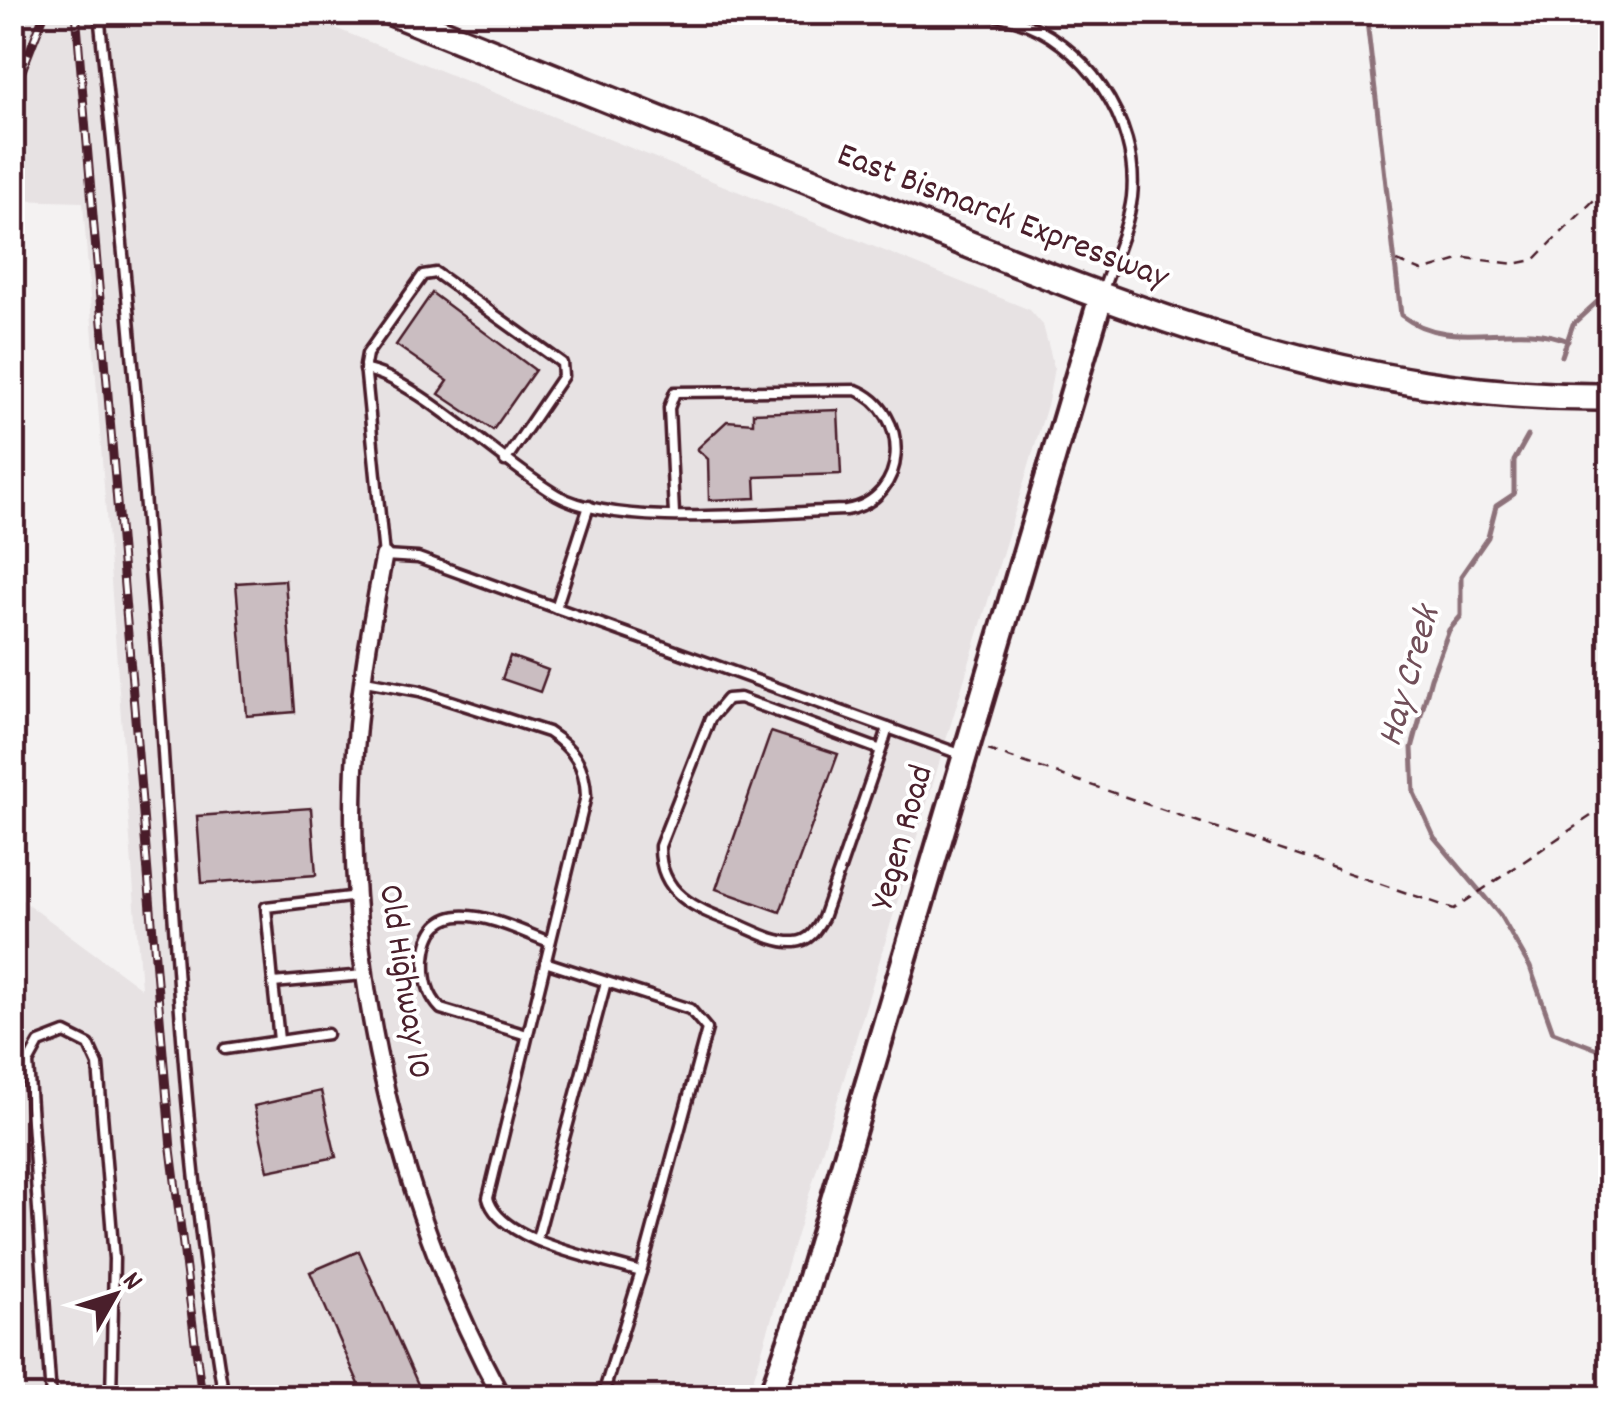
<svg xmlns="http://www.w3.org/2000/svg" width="1623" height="1410" font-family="Dekko,sans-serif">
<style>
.built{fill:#e7e2e3}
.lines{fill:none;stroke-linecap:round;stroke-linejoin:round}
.stream{stroke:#8d727a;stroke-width:5}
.building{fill:#cabdc1;stroke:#4a1f2b;stroke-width:2.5}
.lane-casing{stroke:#4a1f2b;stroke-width:15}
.street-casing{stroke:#4a1f2b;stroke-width:22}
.secondary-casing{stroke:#4a1f2b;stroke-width:30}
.primary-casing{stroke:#4a1f2b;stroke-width:32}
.path{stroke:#4a1f2b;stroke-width:2.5;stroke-dasharray:10 8;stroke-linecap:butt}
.lane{stroke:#fff;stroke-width:8}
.street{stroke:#fff;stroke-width:15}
.secondary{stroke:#fff;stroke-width:22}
.primary{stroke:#fff;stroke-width:25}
.rail-casing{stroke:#4a1f2b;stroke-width:9}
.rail{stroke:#fff;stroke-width:5;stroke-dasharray:15;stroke-linecap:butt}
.labels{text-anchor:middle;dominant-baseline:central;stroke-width:8;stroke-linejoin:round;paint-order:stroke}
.street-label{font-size:35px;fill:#4a1f2b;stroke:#fff}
.water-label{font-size:38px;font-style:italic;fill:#714f59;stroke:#fff}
</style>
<rect width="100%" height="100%" fill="#f4f2f2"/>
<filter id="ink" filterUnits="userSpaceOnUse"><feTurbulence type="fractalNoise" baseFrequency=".01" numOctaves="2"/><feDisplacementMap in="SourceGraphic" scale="20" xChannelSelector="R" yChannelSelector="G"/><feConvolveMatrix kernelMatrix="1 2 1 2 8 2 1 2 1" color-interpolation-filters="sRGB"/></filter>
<g filter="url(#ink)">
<polygon class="built" points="12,13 298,13 1030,310 1043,325 1054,367 1048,402 748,1397 13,1397 13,885 14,894 141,988 83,202 13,200"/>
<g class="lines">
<g class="stream">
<path d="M1366,12L1401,315C1452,354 1513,318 1568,341"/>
<polyline points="1562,356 1573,324 1610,290"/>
<polyline points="1528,436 1514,461 1514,494 1496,506 1488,537 1461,576 1461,616 1449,630 1431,678 1412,748 1414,793 1434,837 1500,915 1530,967 1553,1032 1610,1054"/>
</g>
</g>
<g class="building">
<polygon points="432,293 535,370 493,430 439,394 448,381 396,345"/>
<polygon points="838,410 841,474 755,477 756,498 709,500 708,459 697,449 727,421 753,423 753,413"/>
<polygon points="285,580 295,712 247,716 236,583"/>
<polygon points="510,656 548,670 540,692 502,679"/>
<polygon points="771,732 838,754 780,912 716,889"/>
<polygon points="311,808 316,875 202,883 197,816"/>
<polygon points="321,1091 336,1157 268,1171 254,1106"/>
<polygon points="359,1251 424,1398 365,1398 310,1272"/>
</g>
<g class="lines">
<defs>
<g id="lane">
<path d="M958,12C975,14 995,14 1012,19C1084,40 1140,121 1132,197C1128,229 1112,262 1102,293"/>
<path d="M100,23C125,260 146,499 162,737C176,958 187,1178 224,1398"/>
<path d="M365,370C412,376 507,467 557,495C619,530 773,512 846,510C910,499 911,412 856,390L675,392L669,408L674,514"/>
<polyline points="505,461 563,376 562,363 436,273 423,275 367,354 365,365 384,556 418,558 960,754"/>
<polyline points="556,608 589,506"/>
<path d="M365,681L420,691L548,732C574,749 585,765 586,796L488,1198C499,1242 600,1259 641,1272L604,1391"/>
<path d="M881,750L740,698L727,699L710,719L660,846C659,898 701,910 742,926C758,933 777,943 795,942C810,941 816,930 823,918L881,750L888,728"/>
<polyline points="358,896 266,907 273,983 364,975"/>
<polyline points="545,962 690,1009 707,1029 641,1272"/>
<polyline points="273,983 279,1040"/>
<path d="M527,1035L441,1009C427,995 424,978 425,959C431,883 508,927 550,942"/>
<polyline points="225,1049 327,1034"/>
<polyline points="537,1239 606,982"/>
<polyline points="51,1398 28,1063 39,1043 65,1033 89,1045 98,1065 114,1259 111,1398"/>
</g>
<path id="street" d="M384,556C370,629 356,707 354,782C348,992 402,1214 502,1398"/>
<polyline id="secondary" points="770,1398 797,1321 1101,297"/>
<path id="primary" d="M391,12C552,78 714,142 876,207C1121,306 1340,400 1610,397"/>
</defs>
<use href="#lane" class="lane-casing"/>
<use href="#street" class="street-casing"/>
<use href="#secondary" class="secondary-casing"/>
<use href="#primary" class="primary-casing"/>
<g class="path">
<polyline points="1397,261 1422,271 1466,258 1514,264 1534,260 1610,184"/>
<polyline points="988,750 1454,909 1610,803"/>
</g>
<use href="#lane" class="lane"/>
<use href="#street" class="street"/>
<use href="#secondary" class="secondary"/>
<use href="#primary" class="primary"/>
<defs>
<g id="rail">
<polyline points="76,12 171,1149 202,1398"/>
<polyline points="12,96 45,12"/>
</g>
</defs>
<use href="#rail" class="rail-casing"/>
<use href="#rail" class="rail"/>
</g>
</g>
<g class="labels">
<g class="street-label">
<text transform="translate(1002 218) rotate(21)">East Bismarck Expressway</text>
<text transform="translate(904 838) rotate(-74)">Yegen Road</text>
<text transform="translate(403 982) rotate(81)">Old Highway 10</text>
</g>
<g class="water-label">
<text transform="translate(1411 677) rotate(-74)">Hay Creek</text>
</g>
</g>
<rect width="1623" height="1410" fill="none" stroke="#fff" stroke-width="50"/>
<rect x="25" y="25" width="1573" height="1360" fill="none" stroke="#4a1f2b" stroke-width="4" filter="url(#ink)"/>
<g transform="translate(115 1295) rotate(51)" stroke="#ffffff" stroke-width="8" paint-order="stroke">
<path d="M0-8L18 38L0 25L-18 38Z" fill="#4a1f2b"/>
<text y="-15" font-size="28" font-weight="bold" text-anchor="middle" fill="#4a1f2b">N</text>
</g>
</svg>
